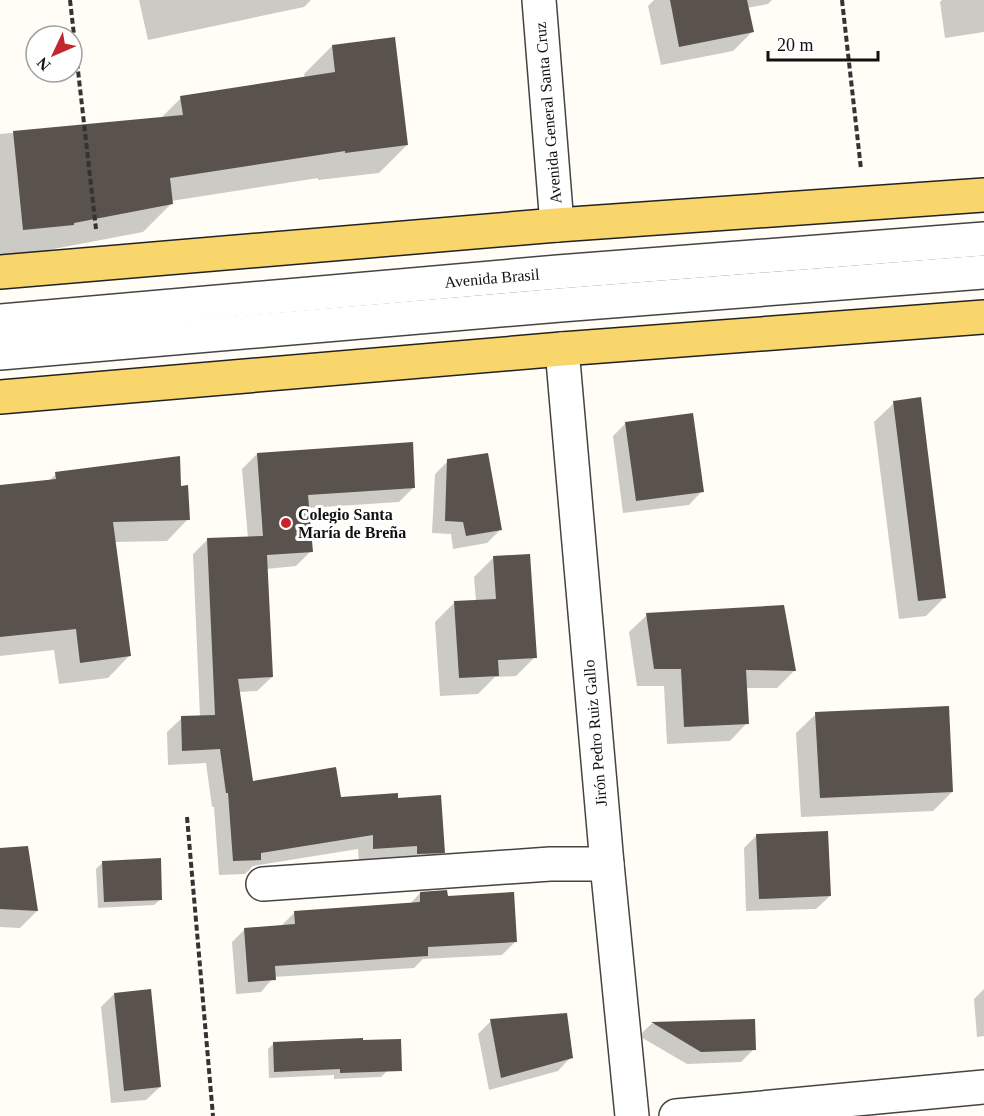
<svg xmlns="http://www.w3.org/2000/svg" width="984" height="1116" font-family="Georgia,serif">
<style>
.shadow{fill:#0003}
.building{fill:#5a524d}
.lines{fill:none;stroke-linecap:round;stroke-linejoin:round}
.minor-casing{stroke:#444;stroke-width:36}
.major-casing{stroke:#222;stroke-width:36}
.path{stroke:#333;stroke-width:4;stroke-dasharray:6 3;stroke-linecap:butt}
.minor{stroke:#fff;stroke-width:33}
.major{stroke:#f9d66b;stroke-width:33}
.poi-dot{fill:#c4262e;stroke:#fff;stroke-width:2}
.labels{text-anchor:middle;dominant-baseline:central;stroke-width:6;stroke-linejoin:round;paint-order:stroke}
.street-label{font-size:16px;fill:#111;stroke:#fff}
.poi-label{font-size:16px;font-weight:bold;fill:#111;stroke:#fff;text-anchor:start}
</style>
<rect width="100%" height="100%" fill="#fffdf5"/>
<g class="shadow">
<polygon points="139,0 311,0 304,7 148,40"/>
<polygon points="654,0 772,0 768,4 747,8 752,32 733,51 661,65 648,6"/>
<polygon points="942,0 984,0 984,32 945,38 940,2"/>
<polygon points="332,46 407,145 379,173 318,180 318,178 171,201 171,204 143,232 48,250 45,253 0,257 0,134 160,119 181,98 305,78 304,74"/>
<polygon points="894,403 945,597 926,616 899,619 874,422"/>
<polygon points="626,423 702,491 689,505 623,513 613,436"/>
<polygon points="257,454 414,487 399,502 308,508 311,551 296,566 266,569 272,677 257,691 239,692 251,782 339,799 397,799 443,852 429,867 359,863 358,849 253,866 245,874 219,875 214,807 212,807 206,763 168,765 167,732 182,718 200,717 193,554 208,539 248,538 242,469"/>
<polygon points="448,461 500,530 487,543 453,549 451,534 432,533 435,474"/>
<polygon points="56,474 180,487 188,519 167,541 114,542 129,656 108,678 59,684 54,650 0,656 0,487 48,482"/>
<polygon points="493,558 535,657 516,676 495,677 478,694 440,696 435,622 454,603 476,601 474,577"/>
<polygon points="647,615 794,671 777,688 746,688 747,723 730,741 667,744 664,686 637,686 629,632"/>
<polygon points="816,714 952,792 933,811 801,817 796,733"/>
<polygon points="757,835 830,896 816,909 746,911 744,848"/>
<polygon points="0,850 37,911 20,928 0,927"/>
<polygon points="103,862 161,899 154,905 98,908 96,869"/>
<polygon points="420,893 446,898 515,942 502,955 423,959 414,968 274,977 261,992 236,994 232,942 245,929 281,926 294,913 409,905"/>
<polygon points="984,989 984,1036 977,1037 974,999"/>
<polygon points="114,994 160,1087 146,1100 111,1103 101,1007"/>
<polygon points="491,1021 571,1057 558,1071 489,1090 478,1034"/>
<polygon points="753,1021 754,1049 741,1062 687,1064 639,1036 651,1024"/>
<polygon points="274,1043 388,1070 381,1077 334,1079 334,1075 269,1078 268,1049"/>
</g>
<g class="building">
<polygon points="670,0 747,0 754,32 679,47"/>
<polygon points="395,37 408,145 345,153 345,151 170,178 173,204 74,223 74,225 23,230 13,131 183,115 180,96 335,72 332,45"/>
<polygon points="921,397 946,598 918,601 893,401"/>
<polygon points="693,413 704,492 636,501 625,422"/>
<polygon points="413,442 415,488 308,495 313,552 267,555 273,677 238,679 253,781 336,767 341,797 398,793 398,798 441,795 445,853 417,854 417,846 373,849 373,835 261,853 261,860 233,861 228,793 226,793 220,749 182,751 181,716 215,715 207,538 263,536 257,453"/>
<polygon points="488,453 502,530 466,536 463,522 445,521 447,459"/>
<polygon points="180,456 181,486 188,485 190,520 113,522 131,656 80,663 76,629 0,637 0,485 56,479 55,472"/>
<polygon points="530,554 537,658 498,660 499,676 459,678 454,601 496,599 493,556"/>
<polygon points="784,605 796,671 746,670 749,724 684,727 681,669 654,669 646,613"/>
<polygon points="949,706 953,792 820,798 815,712"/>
<polygon points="828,831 831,896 759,899 756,834"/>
<polygon points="28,846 38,911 0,909 0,848"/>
<polygon points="161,858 162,900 104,902 102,861"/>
<polygon points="447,890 448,896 514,892 517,942 428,947 428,956 275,966 276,980 248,982 244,928 295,924 294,911 420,902 420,892"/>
<polygon points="151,989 161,1087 124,1091 114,993"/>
<polygon points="567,1013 573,1058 501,1078 490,1019"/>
<polygon points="755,1019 756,1050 701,1052 651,1022"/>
<polygon points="363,1038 363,1040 401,1039 402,1071 340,1073 340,1069 274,1072 273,1042"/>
</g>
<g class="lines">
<defs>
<g id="minor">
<polyline points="539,0 557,225"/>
<polyline points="0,321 558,272 984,239"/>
<polyline points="562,349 607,864 632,1116"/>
<polyline points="0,353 560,305 984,272"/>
<polyline points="263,884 550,864 607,864"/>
<polyline points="676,1116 984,1087"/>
</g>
<g id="major">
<polyline points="0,272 557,225 984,195"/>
<polyline points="0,397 562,349 984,317"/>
</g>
</defs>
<use href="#minor" class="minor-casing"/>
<use href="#major" class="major-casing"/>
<g class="path">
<polyline points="70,0 96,229"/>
<polyline points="842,0 861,169"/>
<polyline points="187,817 213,1116"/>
</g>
<use href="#minor" class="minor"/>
<use href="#major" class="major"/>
</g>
<circle class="poi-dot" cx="286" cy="523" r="6"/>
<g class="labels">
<g class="street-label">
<text transform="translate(548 113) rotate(-95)">Avenida General Santa Cruz</text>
<text transform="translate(492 278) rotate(-5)">Avenida Brasil</text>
<text transform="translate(595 733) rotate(-95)">Jirón Pedro Ruiz Gallo</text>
</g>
<g class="poi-label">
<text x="298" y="514">Colegio Santa<tspan x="298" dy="18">María de Breña</tspan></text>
</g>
</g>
<g transform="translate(54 54) rotate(226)"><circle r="28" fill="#ffffff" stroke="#a0a0a0" stroke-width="1.5"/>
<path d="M0-4.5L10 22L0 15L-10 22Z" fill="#c4262e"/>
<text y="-9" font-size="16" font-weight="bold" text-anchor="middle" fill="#111111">N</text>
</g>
<path d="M768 51v9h110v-9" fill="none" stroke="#111111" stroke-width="3"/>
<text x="777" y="51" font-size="18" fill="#111111" stroke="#ffffff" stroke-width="4.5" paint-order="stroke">20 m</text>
</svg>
